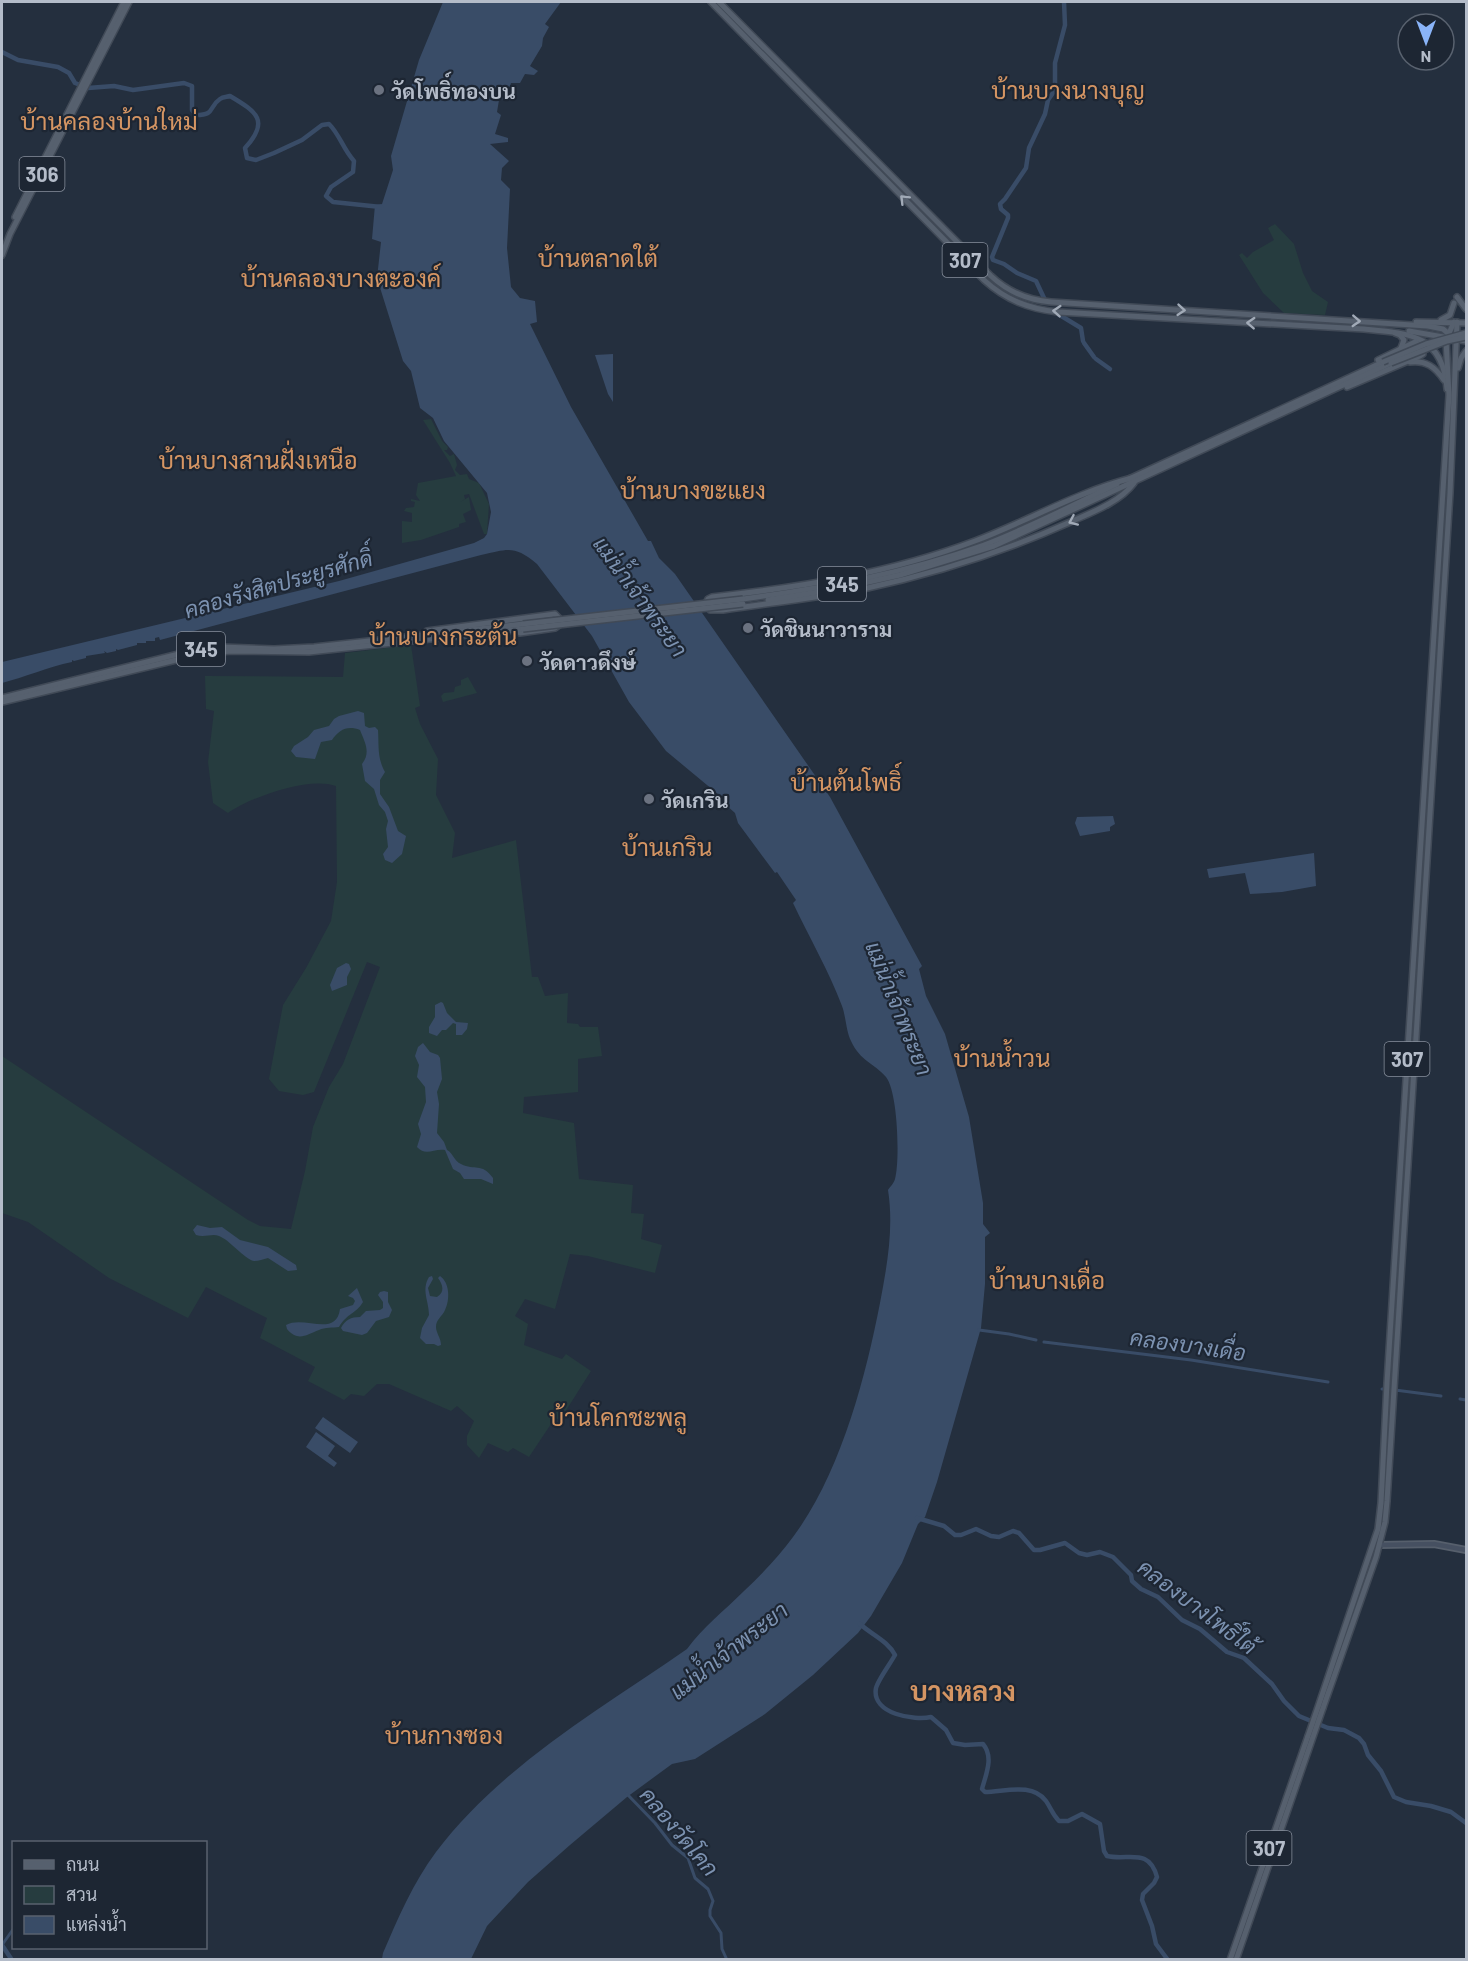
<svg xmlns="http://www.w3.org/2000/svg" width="1468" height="1961" font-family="Barlow,Sarabun,sans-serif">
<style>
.green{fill:#263c3f}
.water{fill:#394c67}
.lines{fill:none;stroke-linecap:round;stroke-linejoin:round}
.canal{stroke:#394c67;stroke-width:3}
.river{stroke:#394c67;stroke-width:4.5}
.secondary-casing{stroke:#565f6c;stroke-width:8}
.primary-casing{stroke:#414a57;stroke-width:8}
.secondary{stroke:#465061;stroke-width:4.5}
.primary{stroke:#56606e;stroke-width:5}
.primary-bridge-casing{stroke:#414a57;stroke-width:8;stroke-linecap:butt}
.primary-bridge{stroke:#56606e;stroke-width:5}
.oneway{stroke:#a1aab7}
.worship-dot{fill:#6b7280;stroke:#1d2633;stroke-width:2}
.labels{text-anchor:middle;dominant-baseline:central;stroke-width:4.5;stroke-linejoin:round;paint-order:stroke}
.shield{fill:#1d2633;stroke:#878f9c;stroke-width:1.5}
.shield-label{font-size:20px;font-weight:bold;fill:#b4bcc9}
.poi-label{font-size:21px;font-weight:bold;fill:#b4bcc9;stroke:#1d2633;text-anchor:start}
.water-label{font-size:22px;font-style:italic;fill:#7c92b1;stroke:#1d2633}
.quarter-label{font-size:24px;fill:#d59563;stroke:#1d2633}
.district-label{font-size:27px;font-weight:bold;fill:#d59563;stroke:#1d2633}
</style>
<rect width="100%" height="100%" fill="#242f3e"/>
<g class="green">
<polygon points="1275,224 1294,244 1303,273 1312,291 1328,302 1325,315 1284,313 1263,293 1239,255 1242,253 1247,258 1253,252 1274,240 1268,228"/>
<polygon points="431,419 442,441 448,447 447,450 444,450 450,456 454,454 457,465 455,470 460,475 467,474 469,479 479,483 489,504 487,534 484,534 469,494 464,495 465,499 460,502 469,497 471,510 463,514 466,522 459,524 459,527 421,540 402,543 402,521 412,522 412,513 404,511 406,508 414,507 415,502 411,501 411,499 420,501 416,495 418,483 456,476 462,489 450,463 423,420"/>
<path d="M411,645L420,706L415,708L420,724L438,759L436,795L455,833L452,858L516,840L532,977H538L545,996L568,993L567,1023L578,1024L580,1027H598L602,1056L578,1059V1092L524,1097L523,1113L574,1123L579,1179L633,1185L631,1213L644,1214L641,1239L662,1245L655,1273L588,1256L570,1254L555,1309L525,1299L515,1316L528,1324L524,1345L562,1359L566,1354L591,1371L560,1420L555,1418L529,1457L513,1448L508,1452L488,1443L479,1458L467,1445V1436L474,1421L457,1406L451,1411L389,1384H377L364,1396L351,1394L344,1400L308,1381L315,1367L260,1338L267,1318L206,1287L188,1318L109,1278L28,1222L2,1213V1056L248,1220L260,1226L291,1229L305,1171L313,1127L329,1087L343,1064L380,967L367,962L314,1092L303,1095L279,1091L269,1079L283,1005L306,968L331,921L337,882L336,786C309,776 251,797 228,813L213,803L208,762L214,711L206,709L205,676L343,677L345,653Z"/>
<polygon points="468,677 477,693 443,702 441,696 444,693 454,692 455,687 461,685 461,680"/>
</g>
<g class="water">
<path d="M443,2H561L545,24L549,27L543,38L542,46L530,66L538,71L534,75L525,74L520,83H511L506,99L499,100L497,112L501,115L495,134L508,138V142L490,144L509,161L502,168L501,180L510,189L507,248L511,287L520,298L535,301L537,322L530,324L571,407L648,541H651L659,558L675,574L830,797L922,966L919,969L926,996L945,1034L969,1117L983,1203V1224L990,1233L985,1237V1284L981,1328L937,1482L925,1517L918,1524L902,1563L871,1616L858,1633L813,1675L765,1714L695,1759L672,1764L627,1797L570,1845L528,1882L487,1926L471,1959H382L383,1953C398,1918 413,1883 436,1852C501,1766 599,1710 687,1649C703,1627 724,1611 744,1591C761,1575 779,1556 793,1537C840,1474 865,1380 880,1303C887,1266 894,1228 888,1190C890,1187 894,1183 895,1179C900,1161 898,1092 886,1077C874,1063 860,1061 851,1041C846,1031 846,1017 842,1006C829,971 809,937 793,903L796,900L777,872L775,873L738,823L735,813L717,797L719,795L666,751L629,702L592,636L537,564C514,545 509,549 481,555L160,640L159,637L155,638V641H146V643H137V645L118,650L116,649V651L107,653L104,651L105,653L86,656V658L74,661L72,660V662C48,667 25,677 2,683V662L339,581L474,543L484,538L487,534L491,512L487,493L444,441L433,418L420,408L411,371L403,361L377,278L381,242L372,239L375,205L382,204L393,170L391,156L419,60Z"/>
<polygon points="613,354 613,402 608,394 595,355"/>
<path d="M358,711L364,713L365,726L369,728L375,727L378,730C379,745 377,758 385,772L380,780V794L389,807L398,831L406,836L402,854L392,863L385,860L383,854L388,847L386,829L388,821L385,812L379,805L374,789L365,781L362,764C371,752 365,743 360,730C347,725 339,730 332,740L321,742L315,759L296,757L291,751L294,746L308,737L314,730L329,726L334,719L339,716Z"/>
<polygon points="1113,816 1115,824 1110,827 1110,831 1080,836 1075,823 1077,817"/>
<polygon points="1314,853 1316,886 1282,892 1250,894 1245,873 1209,878 1207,869"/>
<polygon points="346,963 349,964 351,969 347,977 347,985 332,991 330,985 337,968"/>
<polygon points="441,1002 443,1003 447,1013 456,1022 468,1023 467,1029 462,1035 456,1035 456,1024 453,1023 446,1030 442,1030 437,1036 429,1033 429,1027 435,1017 435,1005"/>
<path d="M423,1043L430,1052L438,1055L440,1058L442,1079L437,1092L439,1104L437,1133L444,1142L447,1150C453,1153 454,1161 461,1164C475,1171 481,1162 493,1178V1184L481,1179H464L460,1173L453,1169L445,1150C434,1148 426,1157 417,1147L421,1134L418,1124L426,1102L425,1087L417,1077L419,1065L415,1056L418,1047Z"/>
<path d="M197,1225L210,1228L222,1227L240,1240L268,1247L296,1265L297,1270L288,1271L268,1258C263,1259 259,1261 254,1261C244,1259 230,1240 219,1236C212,1233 205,1238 196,1235L193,1230Z"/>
<path d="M432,1276L433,1279L428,1288L430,1296L437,1297C445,1292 443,1285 438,1278L440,1276C450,1283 450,1300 445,1310C442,1317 436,1319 436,1327C436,1333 441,1338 441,1345L438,1346L434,1344H426L420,1338L422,1328L429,1315C429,1301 421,1290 429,1277Z"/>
<path d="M357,1288L363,1302C356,1314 347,1313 339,1327C333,1328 325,1327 319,1330C306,1335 298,1342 287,1329L286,1325C304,1315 336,1338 340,1309L353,1305L355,1301L353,1298L348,1296Z"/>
<path d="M384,1291L388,1292V1302L392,1310L389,1317L376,1321L367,1333L362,1335L343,1331L341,1328C345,1320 351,1317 360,1317L366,1311L380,1310L383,1308V1302L378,1295L380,1292Z"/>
<polygon points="323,1417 358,1442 350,1453 315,1428"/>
<polygon points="316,1432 335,1446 328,1456 337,1463 334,1467 306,1447"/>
</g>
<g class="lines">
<g class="canal">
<polyline points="979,1330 1009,1334 1036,1340"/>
<polyline points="1044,1342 1191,1360 1328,1382"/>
<polyline points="1382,1389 1384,1389"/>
<polyline points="1395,1390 1441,1396"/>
<polyline points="1460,1399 1466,1400"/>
<polyline points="627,1794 655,1823 672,1845 688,1858 695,1878 708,1889 713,1901 710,1910 710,1916 721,1933 722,1949 727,1960"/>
<polyline points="2,1945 14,1928"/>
</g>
<g class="river">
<path d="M2,52L18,60L58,67L69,73L75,83L88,88L114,86L133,90L184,83L192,86V110L196,115C216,115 208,107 220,99C223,97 227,97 230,96C257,112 270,121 245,148L247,158L256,160L274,153L302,140L322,125L329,124C340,135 343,149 354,161L353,172L331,187L326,196L333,202L381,207"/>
<polyline points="1044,298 1036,281 1017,273 1004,264 993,260 992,257 1008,218 1008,215 1001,209 1000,204 1005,199 1026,168 1029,148 1045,114 1048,100 1055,90 1055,63 1065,25 1064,2"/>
<polyline points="1058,314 1081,328 1083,341"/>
<polyline points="1084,343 1094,357"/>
<polyline points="1096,359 1110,369"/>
<polyline points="917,1518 944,1526 955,1535 961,1535 976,1529 991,1536 999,1537 1013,1531 1019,1533 1034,1550 1040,1550 1065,1543 1079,1553 1087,1555 1100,1552 1113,1557 1131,1575 1132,1581 1141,1589 1158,1597 1182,1620 1200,1629 1227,1652 1244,1658 1272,1684 1284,1701 1299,1716 1328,1728 1344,1730 1359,1738 1364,1744 1368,1755 1381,1771 1394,1797 1406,1802 1431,1806 1451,1812 1466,1823"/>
<path d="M860,1624C872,1635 888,1641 895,1655C890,1664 878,1680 876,1688C871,1714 915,1721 931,1717L946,1730L953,1743L965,1745L983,1744C994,1757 986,1774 982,1789L985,1792C1004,1792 1032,1782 1046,1801C1051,1808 1052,1814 1059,1821H1068L1082,1814L1100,1824L1104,1851L1107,1856C1128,1861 1149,1847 1157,1877L1154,1883L1143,1894L1142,1900L1152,1926L1156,1944L1168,1960"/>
<polyline points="2,1945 12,1960"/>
</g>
<defs>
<polyline id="secondary" points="1380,1545 1434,1544 1466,1550"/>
<g id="primary">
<path d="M711,2L984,280C1006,300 1029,309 1058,312L1364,329C1408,333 1443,334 1447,389"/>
<path d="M719,2L991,276C1008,292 1027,300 1051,302L1428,326L1443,329L1450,335"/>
<polyline points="15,217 124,2"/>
<polyline points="2,255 10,234 129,2"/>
<polyline points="1457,297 1466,309"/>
<polyline points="1441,320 1450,315 1454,303"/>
<polyline points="1416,322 1466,323"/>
<polyline points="1409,331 1466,341"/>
<polyline points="1395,333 1400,335 1404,340 1401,348"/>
<path d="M1410,362C1426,360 1435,367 1444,380"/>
<polyline points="1458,368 1461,358 1466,351"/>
<polyline points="1347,387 1420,356 1423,354 1423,348 1415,342 1378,360"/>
<path d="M1132,478C1077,492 1028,521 975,541C890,573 802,587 712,597L708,599L706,603L710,610H723C770,603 817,598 863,589C933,574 1003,552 1068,523C1090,513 1119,503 1134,483"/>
<polyline points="1129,479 1383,362"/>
<path d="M743,599C824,588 906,573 984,545C1029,528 1073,505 1117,484"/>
<polyline points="768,600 837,589 900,575 994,546 1391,363"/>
<polyline points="427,631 555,614 559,618 559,625 555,628 520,633"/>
<polyline points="2,698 199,649 221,647 274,649 314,647 523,624"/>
<polyline points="2,702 205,653 232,651 309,652 523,629"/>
<polyline points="1318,1707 1378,1529 1381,1503 1387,1383 1449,395 1446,340 1454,322"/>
<polyline points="1323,1708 1376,1557 1385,1522 1387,1501 1450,493 1457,322"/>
<polyline points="1230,1960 1308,1736"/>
<polyline points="1236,1960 1313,1737"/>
</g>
</defs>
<use href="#secondary" class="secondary-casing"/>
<use href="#primary" class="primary-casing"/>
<use href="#secondary" class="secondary"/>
<use href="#primary" class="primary"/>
<defs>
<g id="primary-bridge">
<polyline points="1383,362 1426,344 1466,333"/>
<polyline points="1391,363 1447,341 1466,337"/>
<polyline points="523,624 743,599"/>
<polyline points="523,629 743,604"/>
<polyline points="1308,1736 1318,1707"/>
<polyline points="1313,1737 1323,1708"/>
</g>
</defs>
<use href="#primary-bridge" class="primary-bridge-casing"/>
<use href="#primary-bridge" class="primary-bridge"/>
</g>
<defs><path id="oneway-chevron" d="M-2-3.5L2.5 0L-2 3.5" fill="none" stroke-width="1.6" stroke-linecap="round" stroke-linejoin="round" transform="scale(1.5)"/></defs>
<g class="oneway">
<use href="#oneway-chevron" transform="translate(904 199) rotate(-135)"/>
<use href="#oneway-chevron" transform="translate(1181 310) rotate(5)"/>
<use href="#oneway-chevron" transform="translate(1057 311) rotate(-176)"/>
<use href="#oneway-chevron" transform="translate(1356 321) rotate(3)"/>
<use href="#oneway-chevron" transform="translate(1251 323) rotate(-177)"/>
<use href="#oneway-chevron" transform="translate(1073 521) rotate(156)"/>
</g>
<g class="worship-dot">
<circle cx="379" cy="90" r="6"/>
<circle cx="748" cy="628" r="6"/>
<circle cx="527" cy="661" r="6"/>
<circle cx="649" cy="799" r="6"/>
</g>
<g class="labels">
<g class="shield">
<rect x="19.5" y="157" width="45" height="34" rx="4.5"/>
<rect x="942.5" y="243" width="45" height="34" rx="4.5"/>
<rect x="818" y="567" width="48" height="34" rx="4.5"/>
<rect x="177" y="632" width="48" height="34" rx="4.5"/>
<rect x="1384.5" y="1042" width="45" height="34" rx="4.5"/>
<rect x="1246.5" y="1831" width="45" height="34" rx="4.5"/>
</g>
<g class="shield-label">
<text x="42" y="174">306</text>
<text x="965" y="260">307</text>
<text x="842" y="584">345</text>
<text x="201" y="649">345</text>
<text x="1407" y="1059">307</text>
<text x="1269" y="1848">307</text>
</g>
<g class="poi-label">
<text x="391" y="90">วัดโพธิ์ทองบน</text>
<text x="760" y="628">วัดชินนาวาราม</text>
<text x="539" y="661">วัดดาวดึงษ์</text>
<text x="661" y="799">วัดเกริน</text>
</g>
<g class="water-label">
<text transform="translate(278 583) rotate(-16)">คลองรังสิตประยูรศักดิ์</text>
<text transform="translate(641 596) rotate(54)">แม่น้ำเจ้าพระยา</text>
<text transform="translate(900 1008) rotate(68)">แม่น้ำเจ้าพระยา</text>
<text transform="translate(1188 1344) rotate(8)">คลองบางเดื่อ</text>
<text transform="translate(1198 1606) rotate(37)">คลองบางโพธิ์ใต้</text>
<text transform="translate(728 1650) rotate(-38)">แม่น้ำเจ้าพระยา</text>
<text transform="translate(680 1831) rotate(50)">คลองวัดโคก</text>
</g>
<g class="quarter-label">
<text x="1068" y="89">บ้านบางนางบุญ</text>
<text x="109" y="120">บ้านคลองบ้านใหม่</text>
<text x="598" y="257">บ้านตลาดใต้</text>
<text x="341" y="277">บ้านคลองบางตะองค์</text>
<text x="258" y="459">บ้านบางสานฝั่งเหนือ</text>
<text x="693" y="489">บ้านบางขะแยง</text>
<text x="443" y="635">บ้านบางกระต้น</text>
<text x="846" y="781">บ้านต้นโพธิ์</text>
<text x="667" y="846">บ้านเกริน</text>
<text x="1002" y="1057">บ้านน้ำวน</text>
<text x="1047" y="1279">บ้านบางเดื่อ</text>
<text x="618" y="1416">บ้านโคกชะพลู</text>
<text x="444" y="1734">บ้านกางซอง</text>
</g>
<g class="district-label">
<text x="963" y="1690">บางหลวง</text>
</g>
</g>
<rect width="1468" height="1961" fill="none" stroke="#b4bcc9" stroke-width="6"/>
<rect x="12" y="1841" width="195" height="108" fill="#1d2633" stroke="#59626f" stroke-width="1.5"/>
<rect x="24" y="1860" width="30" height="9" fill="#56606e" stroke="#59626f" stroke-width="1.5"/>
<text x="66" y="1871" font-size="18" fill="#b4bcc9">ถนน</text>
<rect x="24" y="1886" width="30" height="18" fill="#263c3f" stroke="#59626f" stroke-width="1.5"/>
<text x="66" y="1901" font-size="18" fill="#b4bcc9">สวน</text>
<rect x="24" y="1916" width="30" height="18" fill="#394c67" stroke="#59626f" stroke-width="1.5"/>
<text x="66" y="1931" font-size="18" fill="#b4bcc9">แหล่งน้ำ</text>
<g transform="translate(1426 42) rotate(180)"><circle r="28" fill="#1d2633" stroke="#59626f" stroke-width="1.5"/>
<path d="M0-4.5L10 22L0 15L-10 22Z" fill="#8ab4f8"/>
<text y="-9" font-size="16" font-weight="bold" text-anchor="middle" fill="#b4bcc9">N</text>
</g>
</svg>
